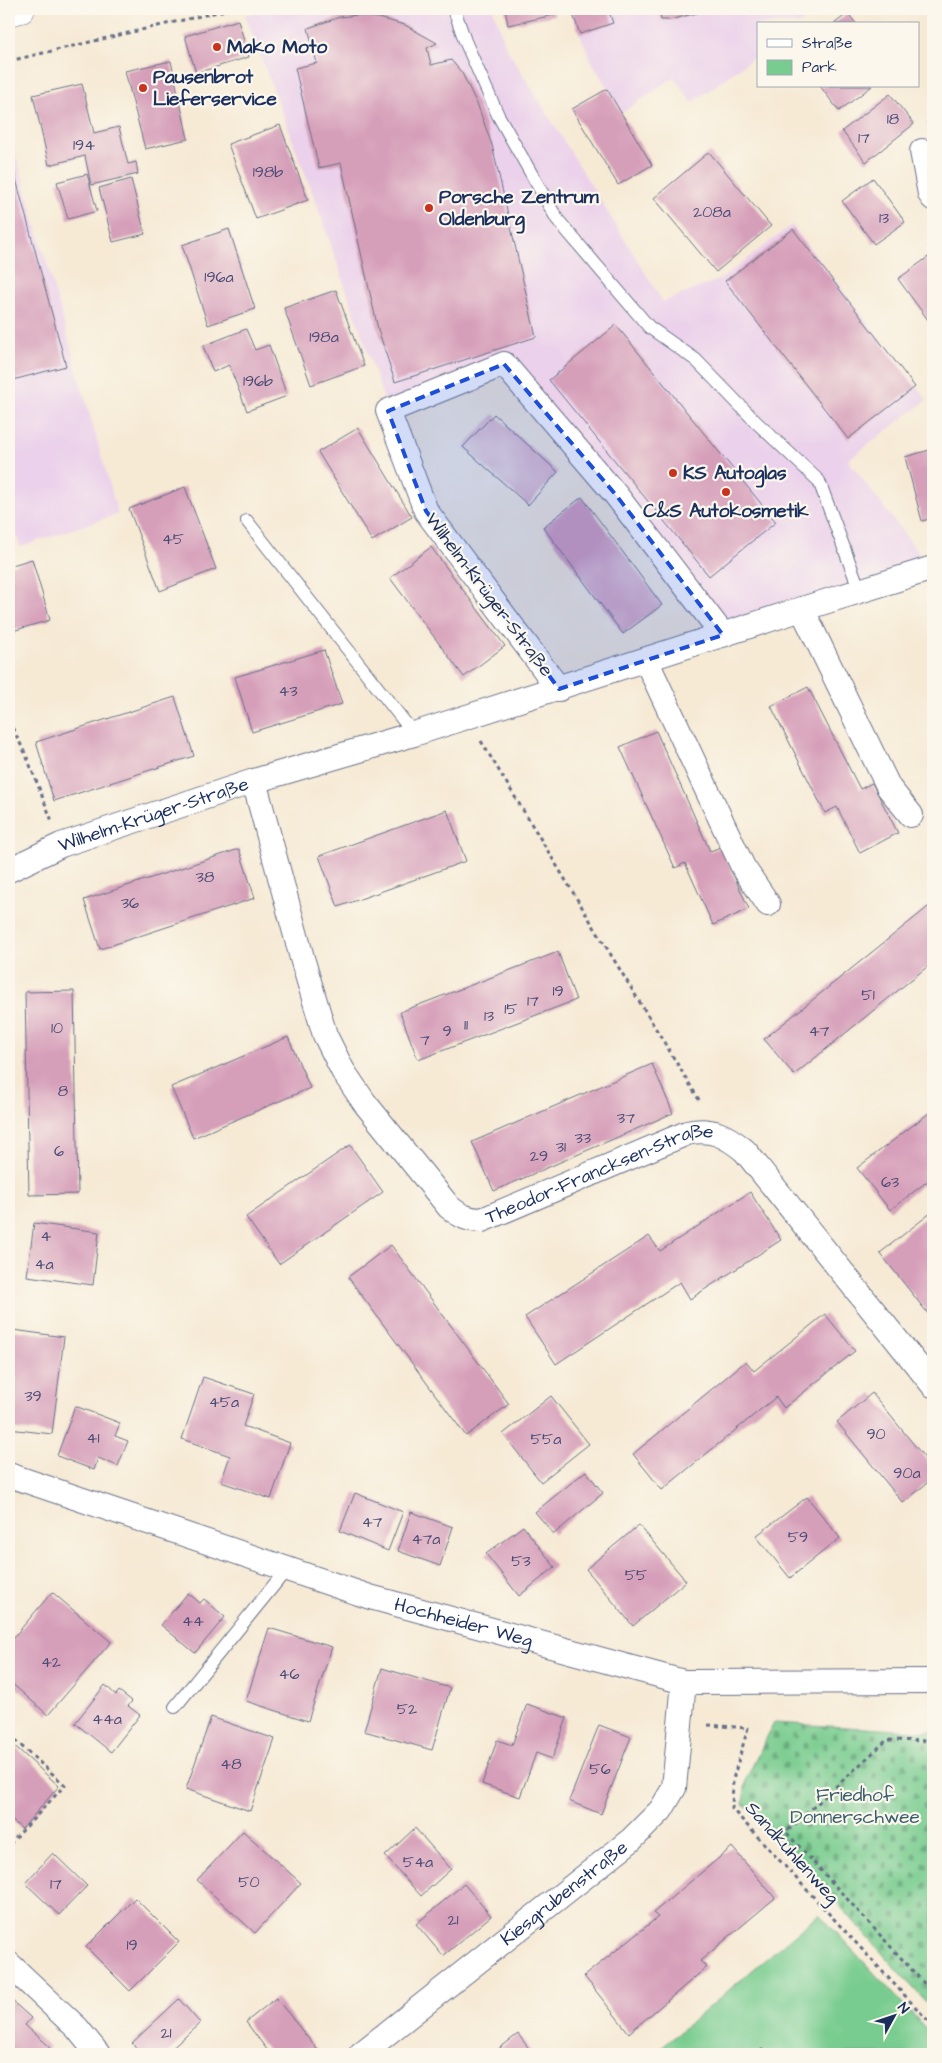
<svg xmlns="http://www.w3.org/2000/svg" width="942" height="2063" font-family="'Architects Daughter',sans-serif">
<style>
.built{fill:#ebd1eb}
.green{fill:#78cc8f;stroke:#4a7e76}
.cemetery{fill:url(#cemetery-stones);stroke:#4a7e76}
.building{fill:#d69fb9}
.lines{fill:none;stroke-linecap:round;stroke-linejoin:round}
.service-casing{stroke:#687088;stroke-width:14}
.minor-casing{stroke:#687088;stroke-width:26}
.tertiary-casing{stroke:#687088;stroke-width:29}
.path{stroke:#687088;stroke-width:3;stroke-dasharray:4 4;stroke-linecap:butt}
.service{stroke:#fff;stroke-width:12}
.minor{stroke:#fff;stroke-width:24}
.tertiary{stroke:#fff;stroke-width:28}
.marked{fill:#1d4ed8;fill-opacity:0.2;stroke:#1d4ed8;stroke-width:4;stroke-dasharray:10 6;stroke-linejoin:round}
.poi-dot{fill:#c8321e;stroke:#fbf7ec;stroke-width:2}
.labels{text-anchor:middle;dominant-baseline:central;stroke-width:4.5;stroke-linejoin:round;paint-order:stroke}
.number-label{font-size:16px;fill:#4a4b75}
.poi-label{font-size:19px;font-weight:bold;fill:#1b2f5e;stroke:#fbf7ec;text-anchor:start}
.street-label{font-size:19px;fill:#1b2f5e;stroke:#fbf7ec}
.park-label{font-size:19px;fill:#375e6d;stroke:#fbf7ec}
</style>
<defs>
<pattern id="cemetery-stones" width="16" height="16" patternUnits="userSpaceOnUse" patternTransform="scale(1.25)"><rect width="16" height="16" fill="#78cc8f"/><path d="M2 7V4a2 2 0 0 1 4 0v3zM10 15v-3a2 2 0 0 1 4 0v3z" fill="#62a678"/></pattern>
</defs>
<rect width="100%" height="100%" fill="#fbf7ec"/>
<filter id="ink" filterUnits="userSpaceOnUse"><feTurbulence type="fractalNoise" baseFrequency=".02" numOctaves="2"/><feDisplacementMap in="SourceGraphic" scale="10" xChannelSelector="R" yChannelSelector="G"/><feConvolveMatrix kernelMatrix="1 2 1 2 8 2 1 2 1" color-interpolation-filters="sRGB"/></filter>
<filter id="wash" filterUnits="userSpaceOnUse"><feTurbulence type="fractalNoise" baseFrequency=".0096" numOctaves="4" result="noise"/><feDisplacementMap in="SourceGraphic" scale="20" xChannelSelector="R" yChannelSelector="G"/><feGaussianBlur stdDeviation="1.12" result="paint"/><feColorMatrix in="noise" values="0 0 0 0 0 0 0 0 0 0 0 0 0 0 0 0 0 1.4 0 .05"/><feComposite in="paint" operator="in"/></filter>
<g filter="url(#wash)">
<rect width="100%" height="100%" fill="#f6ead5"/>
<g class="built">
<polygon points="274,9 493,9 506,47 663,302 721,279 792,225 927,400 848,460 931,569 723,635 504,364 388,411 320,213 245,15"/>
<polygon points="569,9 819,9 799,24 758,24 758,54 692,103 674,77 622,113 592,62"/>
<polygon points="9,131 118,514 20,547 9,507"/>
</g>
<polygon class="green" points="819,1914 933,2036 933,2054 653,2054"/>
<polygon class="cemetery" points="774,1723 933,1732 933,2010 797,1858 743,1804 746,1779"/>
<g id="blocks">
<g class="building">
<polygon points="505,9 553,9 554,15 508,25"/>
<polygon points="571,9 608,9 613,23 580,34"/>
<polygon points="659,9 712,9 670,20 661,20"/>
<polygon points="848,13 856,24 834,24"/>
<polygon points="358,15 379,18 405,25 437,43 427,48 431,65 451,60 462,73 478,106 492,145 536,337 395,382 378,329 341,163 319,168 295,68 317,63 308,28 340,17"/>
<polygon points="238,20 249,57 196,73 185,36"/>
<polygon points="171,61 188,139 145,149 125,71"/>
<polygon points="82,84 94,133 119,127 128,164 136,162 138,174 91,185 85,156 49,165 33,95"/>
<polygon points="820,86 872,86 839,111"/>
<polygon points="607,89 652,165 618,185 572,109"/>
<polygon points="890,94 914,124 866,162 842,131"/>
<polygon points="280,125 308,200 256,219 228,144"/>
<polygon points="709,152 771,226 716,272 654,198"/>
<polygon points="9,153 66,366 9,381"/>
<polygon points="87,174 97,211 68,219 57,182"/>
<polygon points="873,178 905,222 874,244 842,201"/>
<polygon points="131,179 145,234 113,242 99,188"/>
<polygon points="229,229 255,309 208,325 182,245"/>
<polygon points="793,229 915,387 848,439 725,281"/>
<polygon points="931,255 933,258 933,323 931,324 898,279"/>
<polygon points="336,290 364,366 311,385 284,308"/>
<polygon points="616,325 776,522 709,576 549,380"/>
<polygon points="246,329 255,350 269,345 287,396 247,411 229,365 213,372 203,346"/>
<polygon points="494,414 558,472 528,505 463,447"/>
<polygon points="358,428 412,517 372,541 318,452"/>
<polygon points="933,449 933,518 922,521 905,457"/>
<polygon points="185,487 216,569 160,591 129,509"/>
<polygon points="582,497 662,605 623,634 543,527"/>
<polygon points="431,547 505,646 464,677 390,578"/>
<polygon points="32,559 50,620 9,632 9,566"/>
<polygon points="324,650 342,704 252,732 235,677"/>
<polygon points="808,687 860,789 872,783 898,833 860,853 837,807 825,813 771,706"/>
<polygon points="175,697 194,756 54,801 36,742"/>
<polygon points="656,731 710,851 721,847 749,909 713,925 685,863 675,868 620,747"/>
<polygon points="447,810 466,861 338,907 319,856"/>
<polygon points="239,849 255,898 100,949 84,900"/>
<polygon points="933,903 933,962 794,1075 764,1039"/>
<polygon points="558,952 576,1000 418,1060 400,1012"/>
<polygon points="74,991 78,1194 29,1195 25,992"/>
<polygon points="288,1037 310,1088 193,1138 171,1087"/>
<polygon points="652,1064 673,1113 494,1191 472,1142"/>
<polygon points="933,1110 933,1177 890,1210 857,1168"/>
<polygon points="350,1145 383,1192 279,1264 246,1217"/>
<polygon points="750,1192 781,1240 690,1299 680,1282 556,1364 525,1317 649,1236 660,1251"/>
<polygon points="932,1212 933,1213 933,1320 880,1253"/>
<polygon points="34,1223 99,1232 93,1285 27,1276"/>
<polygon points="391,1245 509,1404 466,1436 348,1277"/>
<polygon points="825,1314 855,1351 784,1408 776,1397 662,1490 633,1454 746,1361 754,1371"/>
<polygon points="13,1330 64,1337 52,1434 9,1429 9,1364"/>
<polygon points="203,1377 254,1394 243,1426 290,1443 271,1499 221,1482 230,1456 182,1439"/>
<polygon points="872,1393 933,1468 933,1478 903,1503 837,1422"/>
<polygon points="551,1396 589,1444 541,1482 503,1434"/>
<polygon points="75,1406 120,1423 115,1436 128,1441 118,1466 98,1458 94,1470 57,1456"/>
<polygon points="586,1471 603,1493 554,1534 535,1512"/>
<polygon points="355,1493 403,1512 388,1551 340,1531"/>
<polygon points="807,1497 840,1538 790,1578 756,1536"/>
<polygon points="411,1512 453,1527 440,1566 398,1551"/>
<polygon points="639,1525 686,1581 633,1626 586,1569"/>
<polygon points="523,1526 555,1567 519,1596 486,1554"/>
<polygon points="52,1592 111,1642 48,1715 9,1681 9,1643"/>
<polygon points="188,1593 200,1603 204,1599 225,1617 195,1653 161,1625"/>
<polygon points="269,1628 332,1647 308,1721 246,1701"/>
<polygon points="382,1668 450,1688 432,1750 364,1731"/>
<polygon points="105,1685 116,1695 119,1691 132,1701 128,1706 140,1715 111,1752 75,1723"/>
<polygon points="527,1704 567,1718 552,1759 536,1753 520,1797 482,1784 497,1740 512,1745"/>
<polygon points="211,1717 275,1739 250,1811 186,1789"/>
<polygon points="599,1725 631,1737 601,1814 569,1801"/>
<polygon points="9,1741 59,1786 22,1829 9,1818"/>
<polygon points="415,1828 451,1869 421,1896 385,1856"/>
<polygon points="243,1831 301,1883 255,1933 197,1880"/>
<polygon points="732,1847 775,1898 700,1961 707,1967 629,2033 584,1976 658,1917 653,1913"/>
<polygon points="53,1853 87,1886 59,1915 25,1883"/>
<polygon points="464,1884 491,1916 443,1956 416,1924"/>
<polygon points="135,1898 179,1942 130,1991 86,1947"/>
<polygon points="9,1998 31,2018 25,2025 50,2047 44,2054 9,2054"/>
<polygon points="276,1998 320,2053 318,2054 264,2054 268,2051 246,2022"/>
<polygon points="179,1999 200,2023 166,2054 142,2054 132,2043"/>
<polygon points="518,2034 533,2054 492,2054"/>
</g>
</g>
</g>
<g filter="url(#ink)">
<use href="#blocks" fill-opacity="0" stroke="#687088" stroke-width="1"/>
<g class="lines">
<defs>
<g id="service">
<polyline points="454,9 465,41 498,115 557,219 649,327 696,360 756,422 819,481 860,591"/>
<polyline points="247,521 414,734"/>
<polyline points="175,1707 287,1569"/>
</g>
<g id="minor">
<polyline points="922,151 930,194 933,198"/>
<polyline points="802,609 889,788 911,815"/>
<polyline points="646,660 743,867 768,904"/>
<polyline points="559,689 426,511 388,411 504,364 616,495 723,635"/>
<path id="s1" d="M254,781L302,958L325,1035L343,1071L364,1102L449,1207C460,1216 468,1220 482,1220L687,1133C711,1127 727,1136 745,1151L933,1385"/>
<path id="s2" d="M9,870L61,845L254,781L414,734L802,609L933,568"/>
<path id="s3" d="M9,1475L370,1597L684,1682L933,1681"/>
<polyline points="9,1964 77,2028 98,2054"/>
<path id="s4" d="M361,2054L631,1840L661,1810L674,1788L684,1682"/>
</g>
<polyline id="tertiary" points="9,12 21,9"/>
</defs>
<use href="#service" class="service-casing"/>
<use href="#minor" class="minor-casing"/>
<use href="#tertiary" class="tertiary-casing"/>
<g class="path">
<polyline points="9,61 230,9"/>
<polyline points="927,124 933,119"/>
<polyline points="9,721 26,755 52,821"/>
<polyline points="481,741 701,1103"/>
<polyline points="708,1725 748,1728 733,1779 732,1809 933,2026"/>
<polyline points="9,1735 65,1785 9,1845"/>
<polyline points="933,1741 887,1740 786,1832 933,1993"/>
<polyline points="761,2049 765,2054"/>
</g>
<use href="#service" class="service"/>
<use href="#minor" class="minor"/>
<use href="#tertiary" class="tertiary"/>
</g>
</g>
<path class="marked" d="M504,364L616,495L723,635L559,689L426,511L388,411Z"/>
<g class="poi-dot">
<circle cx="217" cy="47" r="5"/>
<circle cx="143" cy="88" r="5"/>
<circle cx="429" cy="208" r="5"/>
<circle cx="673" cy="473" r="5"/>
<circle cx="726" cy="492" r="5"/>
</g>
<g class="labels">
<g class="number-label">
<text x="893" y="119">18</text>
<text x="864" y="138">17</text>
<text x="84" y="145">194</text>
<text x="268" y="172">198b</text>
<text x="712" y="212">208a</text>
<text x="884" y="218">13</text>
<text x="219" y="277">196a</text>
<text x="324" y="337">198a</text>
<text x="258" y="381">196b</text>
<text x="173" y="539">45</text>
<text x="288" y="691">43</text>
<text x="205" y="877">38</text>
<text x="130" y="903">36</text>
<text x="558" y="991">19</text>
<text x="868" y="995">51</text>
<text x="533" y="1001">17</text>
<text x="511" y="1009">15</text>
<text x="489" y="1016">13</text>
<text x="466" y="1025">11</text>
<text x="57" y="1028">10</text>
<text x="447" y="1031">9</text>
<text x="819" y="1031">47</text>
<text x="425" y="1040">7</text>
<text x="63" y="1091">8</text>
<text x="626" y="1118">37</text>
<text x="583" y="1138">33</text>
<text x="561" y="1147">31</text>
<text x="59" y="1151">6</text>
<text x="539" y="1156">29</text>
<text x="890" y="1182">63</text>
<text x="46" y="1236">4</text>
<text x="44" y="1264">4a</text>
<text x="33" y="1396">39</text>
<text x="224" y="1402">45a</text>
<text x="876" y="1434">90</text>
<text x="93" y="1438">41</text>
<text x="546" y="1439">55a</text>
<text x="907" y="1473">90a</text>
<text x="372" y="1522">47</text>
<text x="798" y="1537">59</text>
<text x="426" y="1539">47a</text>
<text x="521" y="1561">53</text>
<text x="636" y="1575">55</text>
<text x="193" y="1621">44</text>
<text x="51" y="1662">42</text>
<text x="289" y="1674">46</text>
<text x="407" y="1709">52</text>
<text x="107" y="1719">44a</text>
<text x="231" y="1764">48</text>
<text x="600" y="1769">56</text>
<text x="418" y="1862">54a</text>
<text x="249" y="1882">50</text>
<text x="56" y="1884">17</text>
<text x="453" y="1920">21</text>
<text x="132" y="1945">19</text>
<text x="166" y="2033">21</text>
</g>
<g class="poi-label">
<text x="227" y="47">Mako Moto</text>
<text x="153" y="77">Pausenbrot<tspan x="153" dy="22">Lieferservice</tspan></text>
<text x="439" y="197">Porsche Zentrum<tspan x="439" dy="22">Oldenburg</tspan></text>
<text x="683" y="473">KS Autoglas</text>
<text x="726" y="511" text-anchor="middle">C&amp;S Autokosmetik</text>
</g>
<g class="street-label">
<text transform="translate(489 595) rotate(53)">Wilhelm-Krüger-Straße</text>
<text stroke="none"><textPath href="#s2" startOffset="155">Wilhelm-Krüger-Straße</textPath></text>
<text stroke="none"><textPath href="#s1" startOffset="640">Theodor-Francksen-Straße</textPath></text>
<text stroke="none"><textPath href="#s3" startOffset="478">Hochheider Weg</textPath></text>
<text transform="translate(792 1853) rotate(48)">Sandkuhlenweg</text>
<text stroke="none"><textPath href="#s4" startOffset="259">Kiesgrubenstraße</textPath></text>
</g>
<g class="park-label">
<text x="855" y="1795">Friedhof<tspan x="855" dy="22">Donnerschwee</tspan></text>
</g>
</g>
<rect width="942" height="2063" fill="none" stroke="#fbf7ec" stroke-width="30"/>
<rect x="757" y="22" width="162" height="65" fill="#fbf7ec" stroke="#a1a7b3"/>
<rect x="767" y="39" width="25" height="8" fill="#ffffff" stroke="#a1a7b3"/>
<text x="802" y="48" font-size="15" fill="#1b2f5e">Straße</text>
<rect x="767" y="60" width="25" height="15" fill="#78cc8f" stroke="#a1a7b3"/>
<text x="802" y="72" font-size="15" fill="#1b2f5e">Park</text>
<g transform="translate(894 2016) rotate(50)" stroke="#fbf7ec" stroke-width="4" paint-order="stroke">
<path d="M0-4L9 19L0 12L-9 19Z" fill="#1b2f5e"/>
<text y="-8" font-size="14" font-weight="bold" text-anchor="middle" fill="#1b2f5e">N</text>
</g>
</svg>
